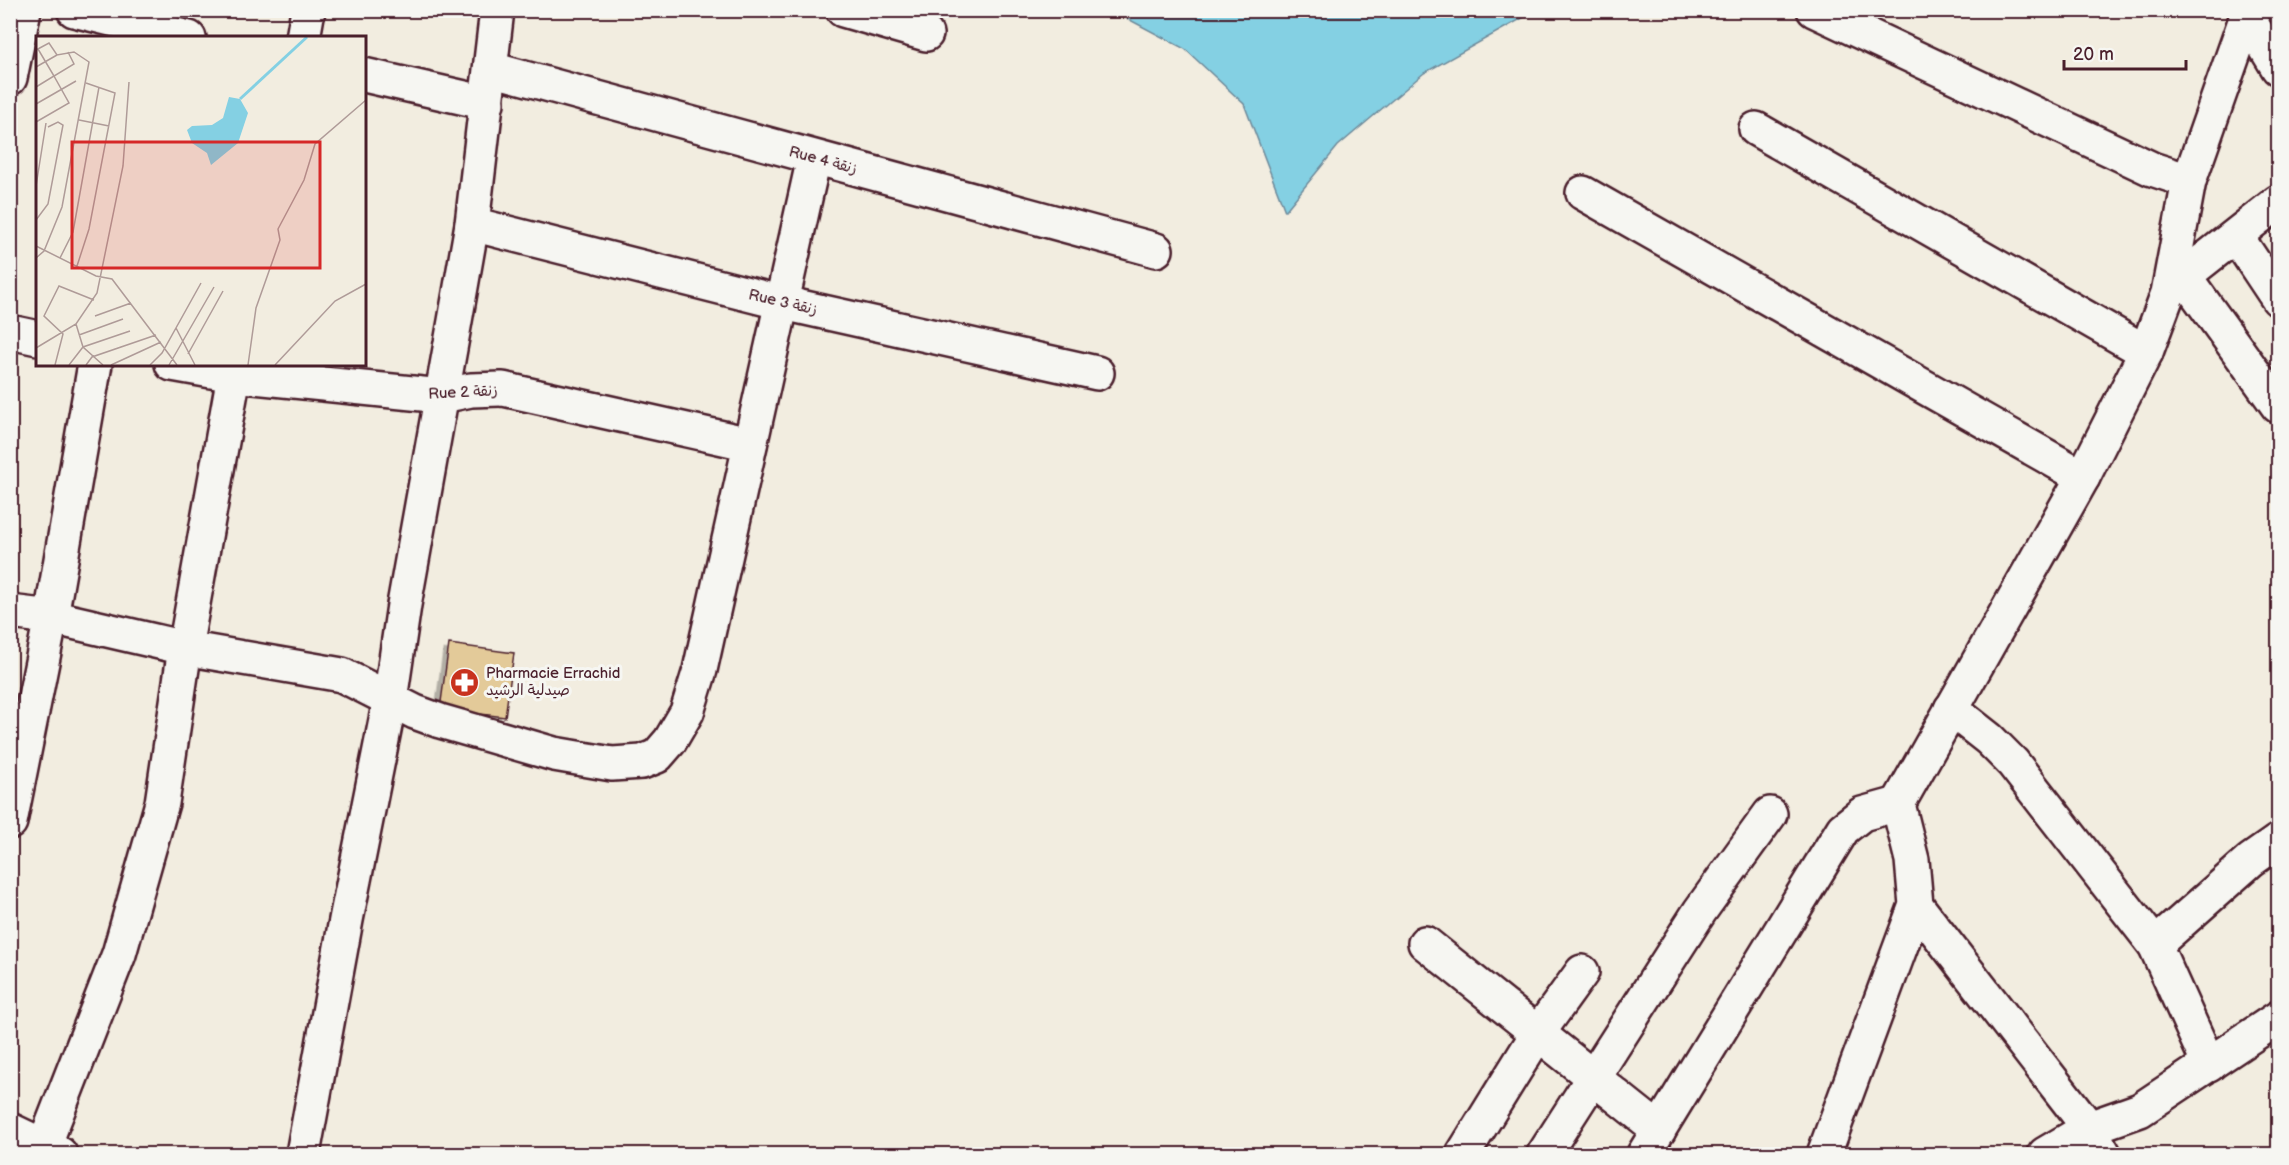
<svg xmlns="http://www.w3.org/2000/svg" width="2289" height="1165" font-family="'Balsamiq Sans','Playpen Sans Arabic',sans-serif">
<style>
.water{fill:#84d0e3;stroke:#6d8999;stroke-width:1.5}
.building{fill:#e3ca99;stroke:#4a1f2b;stroke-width:1.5;filter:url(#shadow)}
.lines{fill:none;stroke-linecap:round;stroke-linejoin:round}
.minor-casing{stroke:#4a1f2b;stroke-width:38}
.minor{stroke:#f6f6f2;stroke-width:33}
.labels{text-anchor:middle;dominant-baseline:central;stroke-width:6;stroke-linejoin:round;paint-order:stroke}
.street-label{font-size:15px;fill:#4a1f2b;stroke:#f6f6f2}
.poi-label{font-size:15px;fill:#4a1f2b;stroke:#f6f6f2;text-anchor:start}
.inset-river{fill:none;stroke:#84d0e3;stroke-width:3}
.inset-road{fill:none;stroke:#af9b98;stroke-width:1.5}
.view{fill:#d62828;fill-opacity:0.15;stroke:#d62828;stroke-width:3}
.inset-edge{fill:none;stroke:#4a1f2b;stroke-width:3}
</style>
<defs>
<filter id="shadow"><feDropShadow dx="-5.5" dy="5.5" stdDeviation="0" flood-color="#0004"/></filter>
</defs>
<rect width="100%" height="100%" fill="#f2ede0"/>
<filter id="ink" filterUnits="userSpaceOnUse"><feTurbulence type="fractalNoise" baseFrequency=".0167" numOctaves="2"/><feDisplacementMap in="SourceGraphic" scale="12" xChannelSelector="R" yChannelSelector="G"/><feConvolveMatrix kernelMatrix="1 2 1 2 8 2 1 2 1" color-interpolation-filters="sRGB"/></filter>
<g filter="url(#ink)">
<polygon class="water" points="1113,11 1535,10 1535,11 1424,73 1338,146 1285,211 1244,104 1185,49"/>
<polygon class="building" points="449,644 514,653 505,717 440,709"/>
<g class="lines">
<defs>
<g id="minor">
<polyline points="74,10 189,38"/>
<polyline points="843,10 926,34"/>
<polyline points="1814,10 2152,169 2189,181"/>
<polyline points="2246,15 2278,68"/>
<polyline points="303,38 308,10"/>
<polyline points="491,69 1156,250"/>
<polyline points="364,75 487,103"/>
<polyline points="10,78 24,10"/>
<polyline points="1756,129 2146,352"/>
<polyline points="1583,193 2083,477"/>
<polyline points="472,224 783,303 1097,373"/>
<polyline points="2236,236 2278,299"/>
<polyline points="2184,276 2278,406"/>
<polyline points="2169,292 2184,276 2278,202"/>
<polyline points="10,332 38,338"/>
<polyline points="172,364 234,375 442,396 471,390 503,389 750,444"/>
<polyline points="10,612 51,617 185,648 342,675 415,712 440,721 554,754 612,764 642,762 657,756 670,741 687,712 700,670 814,158"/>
<polyline points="1951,709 1989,739 2013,763 2155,945 2209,1065"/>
<polyline points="10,822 51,617 95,364"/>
<polyline points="1916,905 2089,1128 2104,1154"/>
<polyline points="1425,943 1659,1130"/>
<polyline points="2155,945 2251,860 2278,841"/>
<polyline points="10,1130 60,1154"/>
<polyline points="44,1146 119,954 162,803 185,648 236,364"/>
<polyline points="303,1154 346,920 390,700 404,605 455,321 472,224 497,10"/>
<polyline points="1463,1154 1538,1033 1582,972"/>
<polyline points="1544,1154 1700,911 1770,814"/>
<polyline points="1644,1154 1843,829 1862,814 1898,804"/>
<polyline points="1824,1154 1916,905 1912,860 1898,804 2083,477 2146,352 2168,293 2189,181 2249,10"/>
<polyline points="2045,1154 2089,1128 2140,1110 2278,1018"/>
</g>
</defs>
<use href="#minor" class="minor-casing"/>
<use href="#minor" class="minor"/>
</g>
</g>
<defs>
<symbol id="pharmacy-disc" viewBox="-11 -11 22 22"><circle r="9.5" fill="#c8321e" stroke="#f6f6f2"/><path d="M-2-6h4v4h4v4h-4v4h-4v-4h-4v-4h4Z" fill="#fff"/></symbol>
</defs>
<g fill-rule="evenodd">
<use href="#pharmacy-disc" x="448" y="666" width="33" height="33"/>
</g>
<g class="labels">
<g class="street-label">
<text transform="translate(823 160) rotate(15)">Rue 4 زنقة</text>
<text transform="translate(783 302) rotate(13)">Rue 3 زنقة</text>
<text transform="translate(463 392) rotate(-3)">Rue 2 زنقة</text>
</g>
<g class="poi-label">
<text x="486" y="673">Pharmacie Errachid<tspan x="486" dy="17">صيدلية الرشيد</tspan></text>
</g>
</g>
<g transform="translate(36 36)">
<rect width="330" height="330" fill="#f2ede0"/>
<path d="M193,61L204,63L212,77L202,107L175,129L171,117L156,107L151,94L156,90L176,89L187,82Z" fill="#84d0e3"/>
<path class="inset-river" d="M204,63L271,1"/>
<path class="inset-road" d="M0,14L13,7L21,19L38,16L53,26L26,171L8,215L0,222M0,31L21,19M0,51L18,40L2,13M0,68L40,45M43,84L73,90M0,86L33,67L18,40L38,28L32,16M0,150L10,87M0,184L12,168L27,89L22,86L12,91M0,210L60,240L76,243L141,329M24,222L37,196L63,51M41,230L53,193L79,57L50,47M59,280L95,267M40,288L47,311L67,329M140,292L159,329M43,299L87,283M0,312L40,288L61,257L87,130L93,46M152,318L187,255M19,329L27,298L8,280L23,250L58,264M33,329L47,311L94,295M50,329L56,321L120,299M75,329L125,306M114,329L126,317L165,247M133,329L178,251M212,329L220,272L244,204L242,193L268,144L279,108L330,64M239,329L299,265L330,248"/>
<path class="view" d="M36,106H284V232H36Z"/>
<rect width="330" height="330" class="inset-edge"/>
</g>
<rect width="2289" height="1165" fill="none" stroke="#f6f6f2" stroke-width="36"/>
<rect x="18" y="18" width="2253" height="1129" fill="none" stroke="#4a1f2b" stroke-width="2" filter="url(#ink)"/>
<path d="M2064 60v9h122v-9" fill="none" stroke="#4a1f2b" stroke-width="3"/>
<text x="2073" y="60" font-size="18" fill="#4a1f2b" stroke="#f6f6f2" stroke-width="4.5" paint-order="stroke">20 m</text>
</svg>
